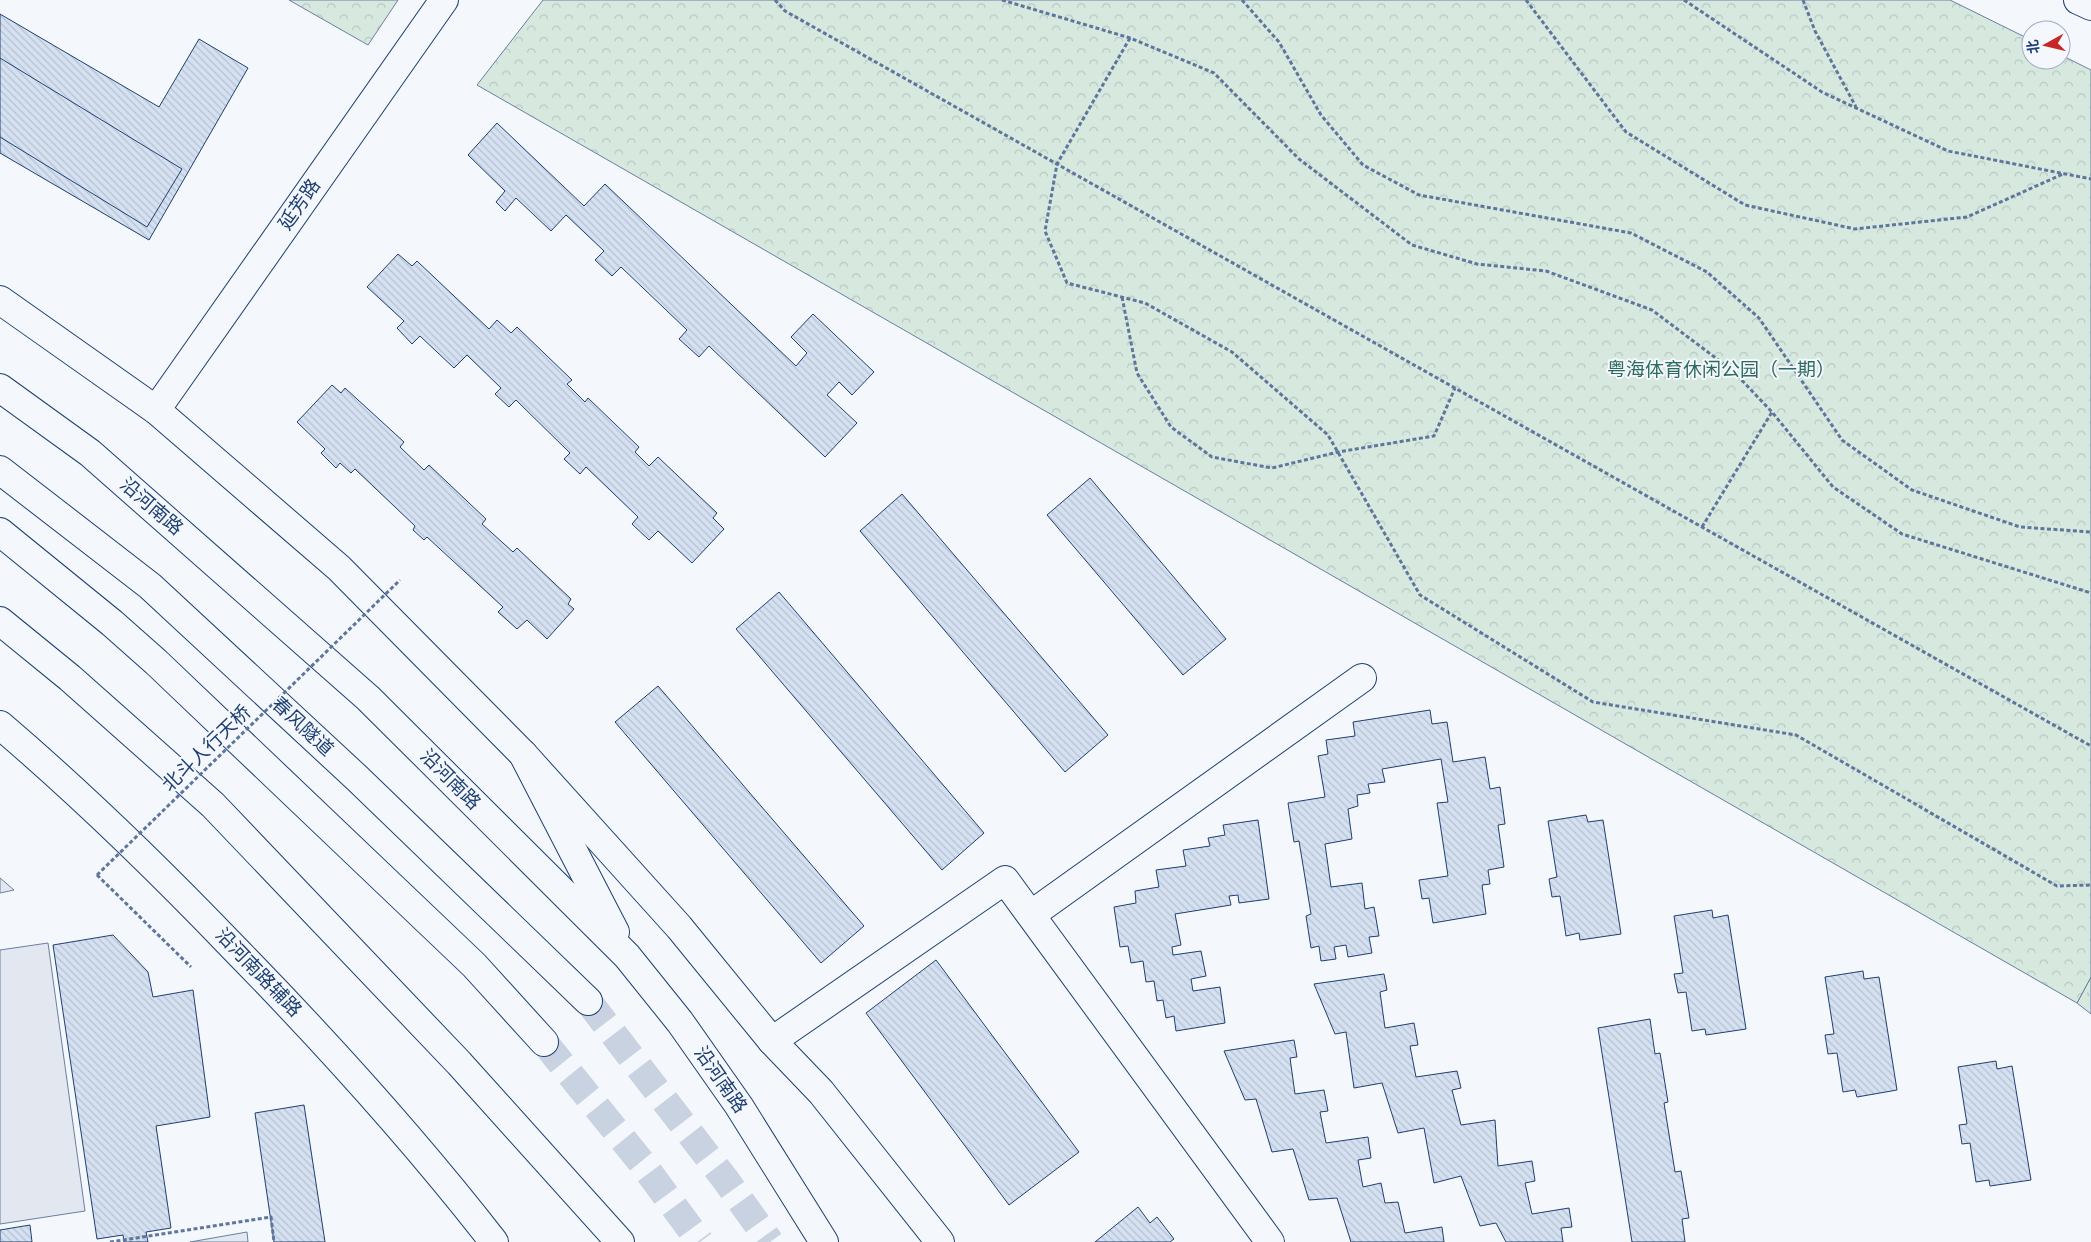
<svg xmlns="http://www.w3.org/2000/svg" width="2091" height="1242" font-family="'Sofia Sans Condensed','Noto Sans SC',sans-serif">
<style>
.grass{fill:url(#grass-tufts);stroke:#687fa3}
.forest{fill:url(#forest-crowns);stroke:#687fa3}
.parking{fill:#e3e8f0;stroke:#687fa3}
.building{fill:url(#building-back-hatch);stroke:#1d3f73}
.lines{fill:none;stroke-linecap:round;stroke-linejoin:round}
.highway-tunnel{stroke:#c9d2e0;stroke-width:28;stroke-dasharray:28 14;stroke-linecap:butt}
.minor-casing{stroke:#1d3f73;stroke-width:30}
.major-casing{stroke:#1d3f73;stroke-width:30}
.highway-casing{stroke:#1d3f73;stroke-width:30}
.path{stroke:#5e769c;stroke-width:3;stroke-dasharray:4 2.5;stroke-linecap:butt}
.minor{stroke:#f4f7fb;stroke-width:28}
.major{stroke:#f4f7fb;stroke-width:28}
.highway{stroke:#f4f7fb;stroke-width:28}
.path-bridge{stroke:#5e769c;stroke-width:3;stroke-dasharray:4 2.5;stroke-linecap:butt}
.labels{text-anchor:middle;dominant-baseline:central;stroke-width:4;stroke-linejoin:round;paint-order:stroke}
.street-label{font-size:19px;fill:#1d3f73;stroke:#f4f7fb}
.park-label{font-size:19px;fill:#2c6c60;stroke:#f4f7fb}
</style>
<defs>
<pattern id="grass-tufts" width="24" height="20" patternUnits="userSpaceOnUse" patternTransform="scale(1.25)"><rect width="24" height="20" fill="#d7e8df"/><path d="M3 7l-1-3M5 7V3M7 7l1-3M15 17l-1-3M17 17v-4M19 17l1-3" fill="none" stroke="#b8c8c3"/></pattern>
<pattern id="forest-crowns" width="20" height="18" patternUnits="userSpaceOnUse" patternTransform="scale(1.25)"><rect width="20" height="18" fill="#d7e8df"/><path d="M2 6a3 3 0 1 1 6 0M12 15a3 3 0 1 1 6 0" fill="none" stroke="#b8c8c3"/></pattern>
<pattern id="building-back-hatch" width="6" height="6" patternUnits="userSpaceOnUse" patternTransform="scale(1.25)"><rect width="6" height="6" fill="#d5e0f0"/><path d="M-1 5l2 2M0 0l6 6M5-1l2 2" fill="none" stroke="#b6c1d1"/></pattern>
</defs>
<rect width="100%" height="100%" fill="#f4f7fb"/>
<polygon class="grass" points="2091,977 2091,1014 2077,1003"/>
<g class="forest">
<polygon points="289,0 398,0 368,45"/>
<polygon points="543,0 1950,0 2031,40 2031,60 2061,60 2061,55 2091,70 2091,977 2077,1003 477,85"/>
</g>
<g class="parking">
<polygon points="0,878 14,890 0,893"/>
<polygon points="48,943 85,1211 0,1224 0,950"/>
<polygon points="247,1232 248,1242 190,1242"/>
</g>
<g class="building">
<polygon points="0,14 159,107 199,39 248,68 149,240 0,153"/>
<polygon points="0,58 182,169 147,227 0,137"/>
<polygon points="497,123 584,206 605,184 796,366 807,353 791,337 813,314 874,372 852,395 839,382 827,395 857,423 825,457 709,346 699,357 679,339 687,330 621,267 612,276 595,260 604,251 566,215 551,231 516,198 505,211 496,202 505,191 468,155"/>
<polygon points="398,254 412,266 417,261 489,329 497,320 511,333 517,327 572,380 567,384 585,402 588,398 639,447 635,452 649,466 658,457 717,513 713,518 724,529 692,563 658,531 649,540 632,524 638,517 586,467 580,474 564,459 570,453 516,400 509,407 495,394 501,388 467,355 454,368 420,336 412,344 397,328 404,321 367,287"/>
<polygon points="332,385 341,393 345,388 404,442 400,447 424,470 429,465 486,519 482,524 513,552 517,548 571,599 568,604 574,609 547,639 527,620 517,629 498,612 503,607 427,537 424,540 413,530 415,526 355,469 351,473 340,463 336,468 321,453 325,449 297,422"/>
<polygon points="1090,478 1226,639 1183,675 1047,515"/>
<polygon points="902,494 1108,735 1065,772 860,531"/>
<polygon points="779,592 984,833 942,870 736,629"/>
<polygon points="658,686 864,926 821,963 615,722"/>
<polygon points="1430,710 1432,724 1447,722 1453,762 1485,757 1490,789 1500,787 1505,824 1498,825 1504,867 1488,870 1490,884 1482,885 1486,914 1433,923 1429,898 1422,899 1419,880 1448,876 1437,803 1448,802 1441,759 1382,769 1385,782 1368,784 1370,793 1357,795 1358,806 1348,809 1352,839 1325,844 1331,887 1362,883 1365,909 1374,907 1379,936 1369,937 1372,953 1348,957 1346,945 1334,947 1336,959 1321,961 1319,946 1311,948 1306,916 1311,914 1299,841 1294,842 1288,803 1325,797 1318,756 1328,754 1326,740 1355,736 1353,722"/>
<polygon points="1586,815 1588,822 1603,820 1621,934 1580,940 1579,933 1566,936 1560,896 1552,897 1549,879 1557,877 1548,821"/>
<polygon points="1258,820 1269,899 1239,903 1238,895 1229,896 1231,905 1175,914 1181,945 1172,947 1173,955 1201,951 1206,976 1191,979 1193,991 1220,987 1225,1023 1176,1031 1174,1016 1166,1018 1163,1000 1157,1001 1154,981 1146,982 1143,961 1131,963 1128,946 1120,947 1114,907 1136,903 1135,891 1159,887 1156,870 1186,866 1183,850 1210,846 1208,838 1225,835 1223,825"/>
<polygon points="1712,910 1713,918 1728,915 1746,1029 1706,1035 1705,1029 1692,1031 1686,992 1678,993 1674,974 1683,973 1674,916"/>
<polygon points="113,935 148,972 153,997 193,990 210,1117 156,1126 171,1228 146,1232 148,1242 124,1242 123,1235 97,1239 53,945"/>
<polygon points="936,960 1079,1152 1009,1205 866,1013"/>
<polygon points="1863,971 1864,979 1879,977 1897,1090 1857,1097 1855,1090 1843,1092 1837,1053 1828,1054 1825,1035 1834,1034 1825,977"/>
<polygon points="1384,974 1387,990 1380,992 1385,1028 1414,1023 1418,1045 1410,1046 1416,1077 1457,1071 1461,1088 1452,1090 1461,1125 1495,1120 1498,1166 1532,1161 1535,1181 1525,1183 1532,1214 1569,1208 1572,1227 1561,1228 1563,1242 1506,1242 1496,1223 1480,1226 1461,1176 1434,1183 1424,1128 1398,1133 1382,1083 1354,1088 1346,1032 1335,1034 1314,984"/>
<polygon points="1650,1019 1655,1054 1660,1053 1668,1102 1664,1103 1675,1172 1681,1171 1689,1218 1682,1219 1685,1242 1632,1242 1598,1028"/>
<polygon points="1294,1040 1297,1057 1290,1058 1295,1094 1324,1090 1328,1111 1320,1112 1326,1143 1368,1137 1371,1158 1358,1160 1363,1187 1381,1183 1385,1203 1398,1202 1405,1233 1442,1227 1444,1242 1351,1242 1337,1198 1309,1200 1293,1149 1272,1152 1256,1099 1245,1100 1224,1051"/>
<polygon points="1996,1061 1997,1069 2012,1066 2031,1180 1990,1186 1989,1180 1976,1182 1970,1143 1962,1144 1959,1125 1967,1124 1958,1067"/>
<polygon points="304,1105 325,1242 274,1242 255,1113"/>
<polygon points="1138,1207 1150,1223 1157,1217 1174,1239 1170,1242 1095,1242"/>
<polygon points="30,1225 32,1242 0,1242 0,1230"/>
</g>
<g class="lines">
<g class="highway-tunnel">
<polyline points="588,1001 725,1179 770,1242"/>
<polyline points="544,1042 642,1163 700,1242"/>
</g>
<defs>
<g id="minor">
<polyline points="2078,0 2091,6"/>
<polyline points="1032,914 1362,678"/>
<polyline points="940,1242 821,1092 772,1041 1005,880 1270,1242"/>
</g>
<g id="major">
<polyline points="0,300 156,410 339,568 523,754 679,927 772,1041"/>
<polyline points="156,410 444,0"/>
<path d="M0,725C81,794 158,869 232,946C324,1040 413,1138 494,1242"/>
</g>
<g id="highway">
<polyline points="0,388 90,453 368,698 627,956 680,1022 739,1106 824,1242"/>
<polyline points="0,470 150,586 357,778 588,1001"/>
<polyline points="0,532 112,623 156,662 474,965 544,1042"/>
<polyline points="0,621 70,678 213,805 459,1063 620,1242"/>
<polyline points="523,754 615,932"/>
</g>
</defs>
<use href="#minor" class="minor-casing"/>
<use href="#major" class="major-casing"/>
<use href="#highway" class="highway-casing"/>
<g class="path">
<polyline points="775,0 785,11 2091,746"/>
<polyline points="1002,0 1130,38 1214,73 1299,159 1412,245 1477,264 1546,271 1652,310 1733,371 1772,412 1833,487 1902,534 2091,593"/>
<polyline points="1242,0 1279,42 1321,115 1363,165 1419,195 1631,233 1707,272 1759,318 1842,440 1912,490 2020,527 2091,532"/>
<polyline points="1526,0 1626,132 1745,205 1855,229 1967,217 2063,174"/>
<polyline points="1684,0 1822,92 1948,151 2091,179"/>
<polyline points="1803,0 1815,31 1856,107"/>
<polyline points="1130,38 1057,164 1045,231 1067,283 1145,303 1232,352 1328,435 1420,595 1593,702 1796,735 2057,886 2091,885"/>
<polyline points="1122,297 1137,373 1171,427 1212,457 1272,468 1338,452 1434,436 1455,388"/>
<polyline points="1702,527 1772,412"/>
<polyline points="97,875 191,967"/>
<polyline points="110,1242 271,1217 274,1242"/>
</g>
<use href="#minor" class="minor"/>
<use href="#major" class="major"/>
<use href="#highway" class="highway"/>
<polyline class="path-bridge" points="97,875 400,580"/>
</g>
<g class="labels">
<g class="street-label">
<text transform="translate(300 205) rotate(-55)">延芳路</text>
<text transform="translate(151 507) rotate(41)">沿河南路</text>
<text transform="translate(302 727) rotate(43)">春风隧道</text>
<text transform="translate(207 749) rotate(-44)">北斗人行天桥</text>
<text transform="translate(450 780) rotate(45)">沿河南路</text>
<text transform="translate(258 973) rotate(46)">沿河南路辅路</text>
<text transform="translate(720 1080) rotate(55)">沿河南路</text>
</g>
<g class="park-label">
<text x="1721" y="370">粤海体育休闲公园（一期）</text>
</g>
</g>
<g transform="translate(2046 45) rotate(262)"><circle r="24" fill="#f4f7fb" stroke="#9eadc5"/>
<path d="M0-4L9 19L0 12L-9 19Z" fill="#c62828"/>
<text y="-8" font-size="14" font-weight="bold" text-anchor="middle" fill="#1d3f73">北</text>
</g>
</svg>
